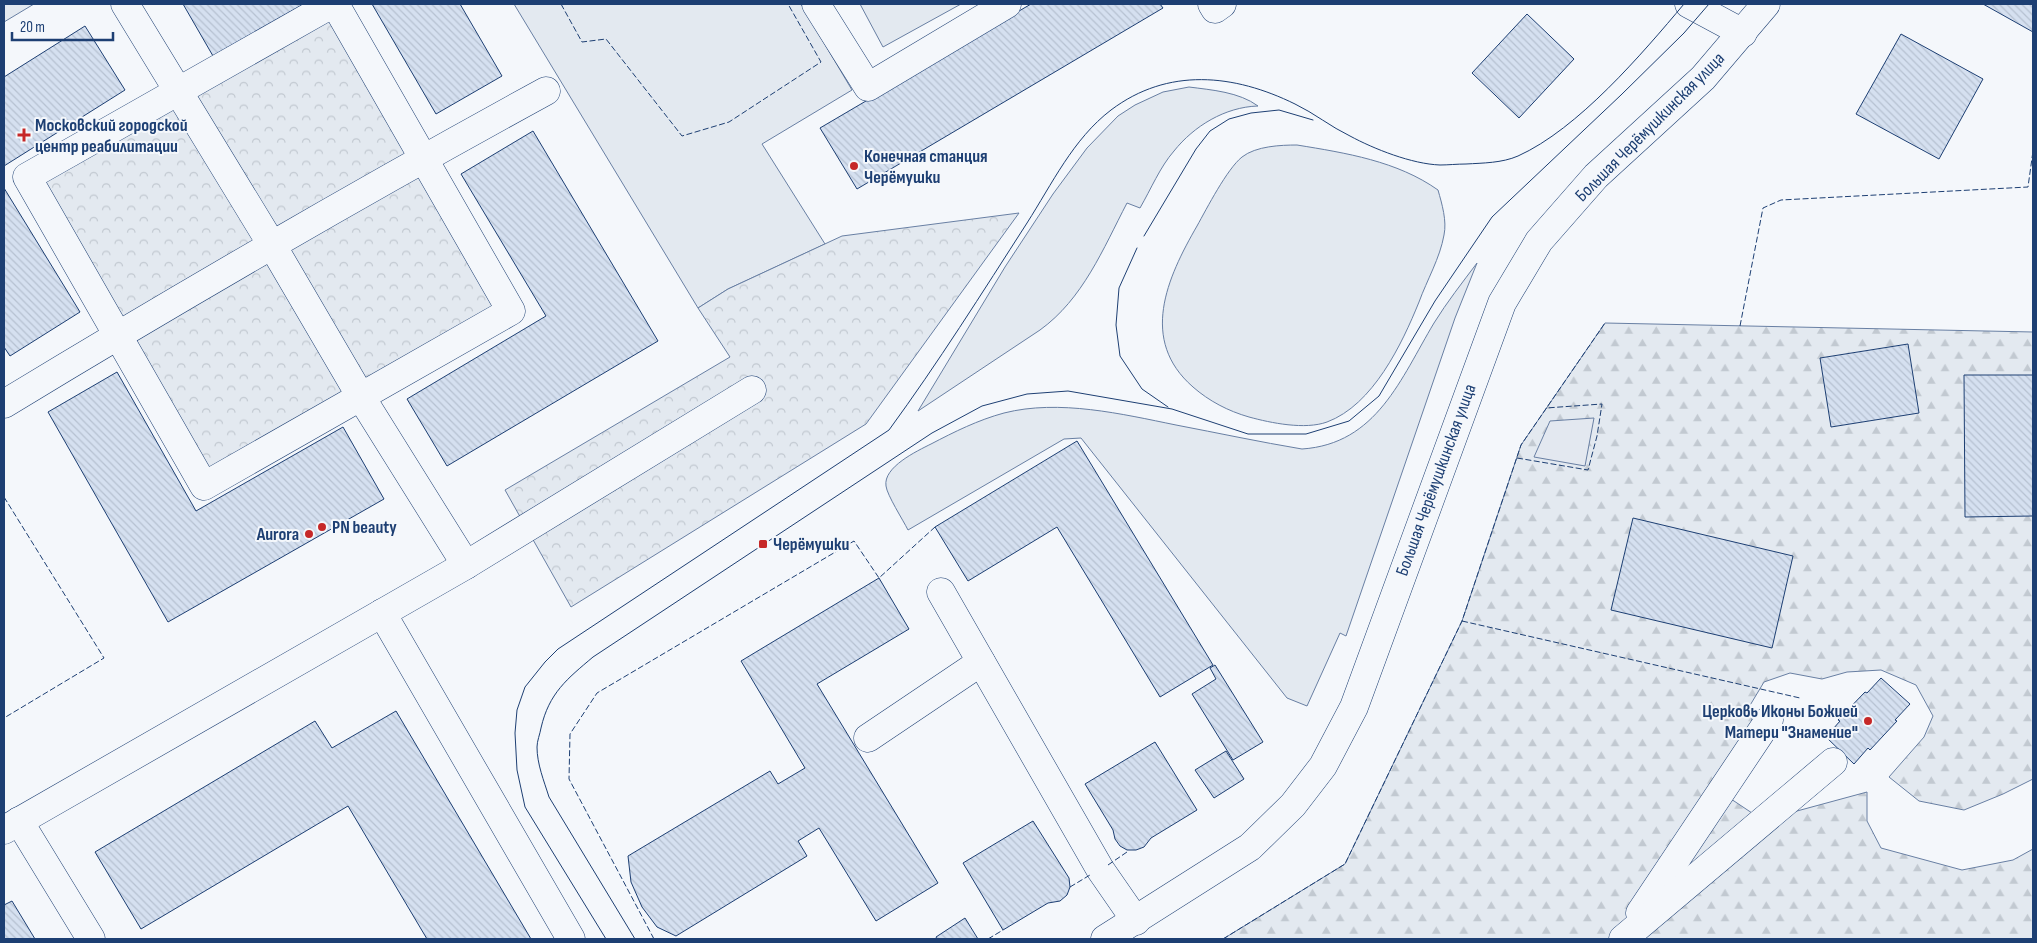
<svg xmlns="http://www.w3.org/2000/svg" width="2037" height="943" font-family="'Sofia Sans Condensed',sans-serif">
<style>
.grass{fill:#e3e9f0;stroke:#687fa3}
.forest{fill:url(#forest-firs);stroke:#687fa3}
.park{fill:url(#park-crowns);stroke:#687fa3}
.parking{fill:#e3e8f0;stroke:#687fa3}
.building{fill:url(#building-back-hatch);stroke:#1d3f73}
.lines{fill:none;stroke-linecap:round;stroke-linejoin:round}
.minor-casing{stroke:#1d3f73;stroke-width:29}
.minor{stroke:#f4f7fb;stroke-width:28}
.tram{stroke:#1d3f73;stroke-width:1}
.fence{stroke:#1d3f73;stroke-width:1;stroke-dasharray:6 2.5;stroke-linecap:butt}
.poi-dot{fill:#c62828;stroke:#f4f7fb;stroke-width:2}
.labels{text-anchor:middle;dominant-baseline:central;stroke-width:4;stroke-linejoin:round;paint-order:stroke}
.poi-label{font-size:18px;font-weight:bold;fill:#1d3f73;stroke:#f4f7fb;text-anchor:start}
.street-label{font-size:18px;fill:#1d3f73;stroke:#f4f7fb}
</style>
<defs>
<pattern id="forest-firs" width="22" height="20" patternUnits="userSpaceOnUse" patternTransform="scale(1.25)"><rect width="22" height="20" fill="#e3e9f0"/><path d="M5 1l3.5 6h-7zM16 11l3.5 6h-7z" fill="#c2c9d1"/></pattern>
<pattern id="park-crowns" width="20" height="18" patternUnits="userSpaceOnUse" patternTransform="scale(1.25)"><rect width="20" height="18" fill="#e3e9f0"/><path d="M2 6a3 3 0 1 1 6 0M12 15a3 3 0 1 1 6 0" fill="none" stroke="#c2c9d1"/></pattern>
<pattern id="building-back-hatch" width="6" height="6" patternUnits="userSpaceOnUse" patternTransform="scale(1.25)"><rect width="6" height="6" fill="#d5e0f0"/><path d="M-1 5l2 2M0 0l6 6M5-1l2 2" fill="none" stroke="#b6c1d1"/></pattern>
</defs>
<rect width="100%" height="100%" fill="#f4f7fb"/>
<g class="grass">
<polygon points="4,4 34,4 4,22"/>
<polygon points="514,4 801,4 852,90 762,144 825,244 728,289 698,308"/>
<polygon points="860,4 961,4 883,47"/>
<path d="M1189,87C1212,90 1239,92 1258,106C1225,107 1194,126 1174,151C1160,167 1151,189 1140,208L1127,203C1103,249 1083,299 1040,330L918,411L1005,267L1053,194L1087,148L1118,116L1135,105L1163,92Z"/>
<path d="M1297,145C1346,153 1397,161 1438,190C1442,204 1447,221 1444,235C1440,258 1427,280 1419,302C1402,344 1373,405 1327,422C1305,430 1271,423 1249,417C1228,411 1209,401 1193,387C1139,340 1167,278 1197,226C1207,208 1227,169 1242,157C1256,146 1281,145 1297,145Z"/>
<path d="M1477,263L1455,318L1346,636L1340,633L1307,706L1287,698L1081,438L1064,439L908,530C903,520 887,495 886,486C883,467 917,451 931,444C954,432 978,420 1004,413C1059,399 1122,414 1176,425C1218,433 1260,442 1302,449C1377,444 1401,378 1434,323C1447,302 1462,283 1477,263Z"/>
</g>
<polygon class="forest" points="1605,323 2033,332 2033,779 2003,794 1964,810 1919,801 1889,777 1924,737 1933,716 1916,685 1881,670 1847,672 1822,679 1790,673 1764,682 1749,707 1755,732 1728,797 1755,815 1797,811 1867,792 1867,821 1881,848 1962,870 2013,860 2033,849 2033,939 1223,939 1345,864 1462,621 1521,445"/>
<g class="park">
<polygon points="329,17 495,305 208,470 42,181"/>
<polygon points="1019,213 866,424 571,607 505,490 730,357 698,308 728,289 842,236"/>
</g>
<polygon class="parking" points="1594,418 1585,466 1534,457 1550,421"/>
<g class="building">
<polygon points="183,4 304,4 213,56"/>
<polygon points="372,4 460,4 502,76 436,114"/>
<polygon points="1031,4 1160,4 1163,8 857,189 820,128"/>
<polygon points="1983,4 2033,4 2033,32"/>
<polygon points="1527,14 1574,59 1519,118 1472,73"/>
<polygon points="85,26 125,90 4,166 4,77"/>
<polygon points="1901,34 1983,79 1939,159 1856,114"/>
<polygon points="533,131 658,341 447,466 407,399 546,316 461,174"/>
<polygon points="4,188 80,312 10,356 4,347"/>
<polygon points="1908,344 1919,413 1831,427 1820,358"/>
<polygon points="117,372 196,511 343,427 384,499 168,622 48,412"/>
<polygon points="1964,375 2033,375 2033,516 1965,517"/>
<polygon points="1077,441 1213,665 1160,697 1057,527 968,581 935,527"/>
<polygon points="1633,518 1793,556 1772,648 1611,610"/>
<polygon points="879,578 909,629 817,684 938,883 876,921 819,828 798,841 807,856 676,936 657,927 642,907 631,882 628,856 770,771 778,784 805,768 741,661"/>
<polygon points="1215,665 1263,742 1233,760 1192,694 1216,679 1210,668"/>
<polygon points="1881,678 1910,704 1895,720 1897,721 1870,750 1868,748 1854,764 1826,737 1840,721 1838,720 1865,692 1867,693"/>
<polygon points="396,711 531,939 427,939 348,806 141,929 95,852 315,721 332,748"/>
<polygon points="1155,742 1197,810 1151,838 1144,847 1136,850 1127,850 1120,846 1115,839 1113,830 1085,784"/>
<polygon points="1226,751 1244,779 1214,798 1195,770"/>
<polygon points="1033,821 1069,878 1070,887 1067,895 1060,901 1048,903 1003,930 963,863"/>
<polygon points="12,901 35,939 4,939 4,905"/>
<polygon points="965,918 978,939 937,939 936,937"/>
</g>
<g class="lines">
<defs>
<g id="minor">
<polyline points="125,4 272,245 361,397 466,565"/>
<polyline points="332,4 27,177 204,486 511,311 335,4"/>
<polyline points="816,4 868,87 1007,4"/>
<polyline points="1212,4 1215,9 1222,4"/>
<polyline points="1689,4 1743,33"/>
<path d="M4,404C182,296 363,191 546,91"/>
<polyline points="941,592 1100,869 1136,921"/>
<polyline points="382,613 571,939"/>
<polyline points="868,738 981,662"/>
<polyline points="19,821 91,939"/>
<polyline points="4,830 466,565 752,390"/>
<polyline points="1640,913 1769,720"/>
<polyline points="1105,939 1250,847 1293,805 1323,766 1354,707 1502,303 1539,241 1596,176 1703,78 1766,4"/>
<polyline points="1623,939 1833,762"/>
</g>
</defs>
<use href="#minor" class="minor-casing"/>
<use href="#minor" class="minor"/>
<g class="tram">
<polyline points="1144,236 1196,149 1210,131 1229,119 1251,113 1279,110 1313,120"/>
<polyline points="1137,248 1119,288 1116,325 1120,356 1142,389 1168,407"/>
<path d="M606,939L525,807L517,770L515,733L517,710L525,687L545,662L558,649L889,430C938,363 982,293 1027,223C1052,184 1073,139 1111,110C1168,67 1234,74 1295,104C1314,113 1331,127 1350,136C1374,149 1412,164 1440,165C1448,165 1457,164 1466,164C1483,163 1502,163 1518,156C1578,129 1642,54 1684,4"/>
<path d="M635,939L549,797C544,781 537,764 537,747C537,741 540,734 541,728C549,693 567,679 593,657L932,433L982,406L1027,394L1068,391L1172,409L1248,434H1306L1349,421L1379,396L1435,301L1492,217L1621,95L1684,33L1709,4"/>
</g>
<g class="fence">
<polyline points="561,4 582,42 606,39 682,136 729,122 821,62 788,4"/>
<polyline points="1740,326 1763,208 1781,200 2028,187 2033,151"/>
<polyline points="1517,458 1588,470 1597,436 1602,404 1546,408"/>
<polyline points="4,497 104,658 4,718"/>
<polyline points="1462,621 1800,698"/>
<polyline points="1108,865 1127,852"/>
<polyline points="1070,887 1090,875"/>
<polyline points="654,939 569,779 570,734 597,693 854,541 879,578 935,527"/>
<polyline points="988,939 1003,930"/>
<polyline points="1223,939 1345,864 1462,621 1521,445 1605,323"/>
</g>
</g>
<g class="poi-dot">
<path d="M21.5 127.5h5v5h5v5h-5v5h-5v-5h-5v-5h5z"/>
<circle cx="854" cy="166" r="5"/>
<circle cx="322" cy="527" r="5"/>
<circle cx="309" cy="534" r="5"/>
<rect x="758" y="539" width="10" height="10" rx="2.5"/>
<circle cx="1868" cy="721" r="5"/>
</g>
<g class="labels">
<g class="poi-label">
<text x="35" y="125">Московский городской<tspan x="35" dy="21">центр реабилитации</tspan></text>
<text x="864" y="156">Конечная станция<tspan x="864" dy="21">Черёмушки</tspan></text>
<text x="332" y="527">PN beauty</text>
<text x="299" y="534" text-anchor="end">Aurora</text>
<text x="773" y="544">Черёмушки</text>
<text x="1858" y="711" text-anchor="end">Церковь Иконы Божией<tspan x="1858" dy="21">Матери "Знамение"</tspan></text>
</g>
<g class="street-label">
<text transform="translate(1650 127) rotate(-45)">Большая Черёмушкинская улица</text>
<text transform="translate(1436 480) rotate(-70)">Большая Черёмушкинская улица</text>
</g>
</g>
<rect width="2037" height="943" fill="none" stroke="#1d3f73" stroke-width="10"/>
<path d="M12 32v8h101v-8" fill="none" stroke="#1d3f73" stroke-width="2.5"/>
<text x="20" y="32" font-size="15" fill="#1d3f73" stroke="#f4f7fb" stroke-width="4" paint-order="stroke">20 m</text>
</svg>
